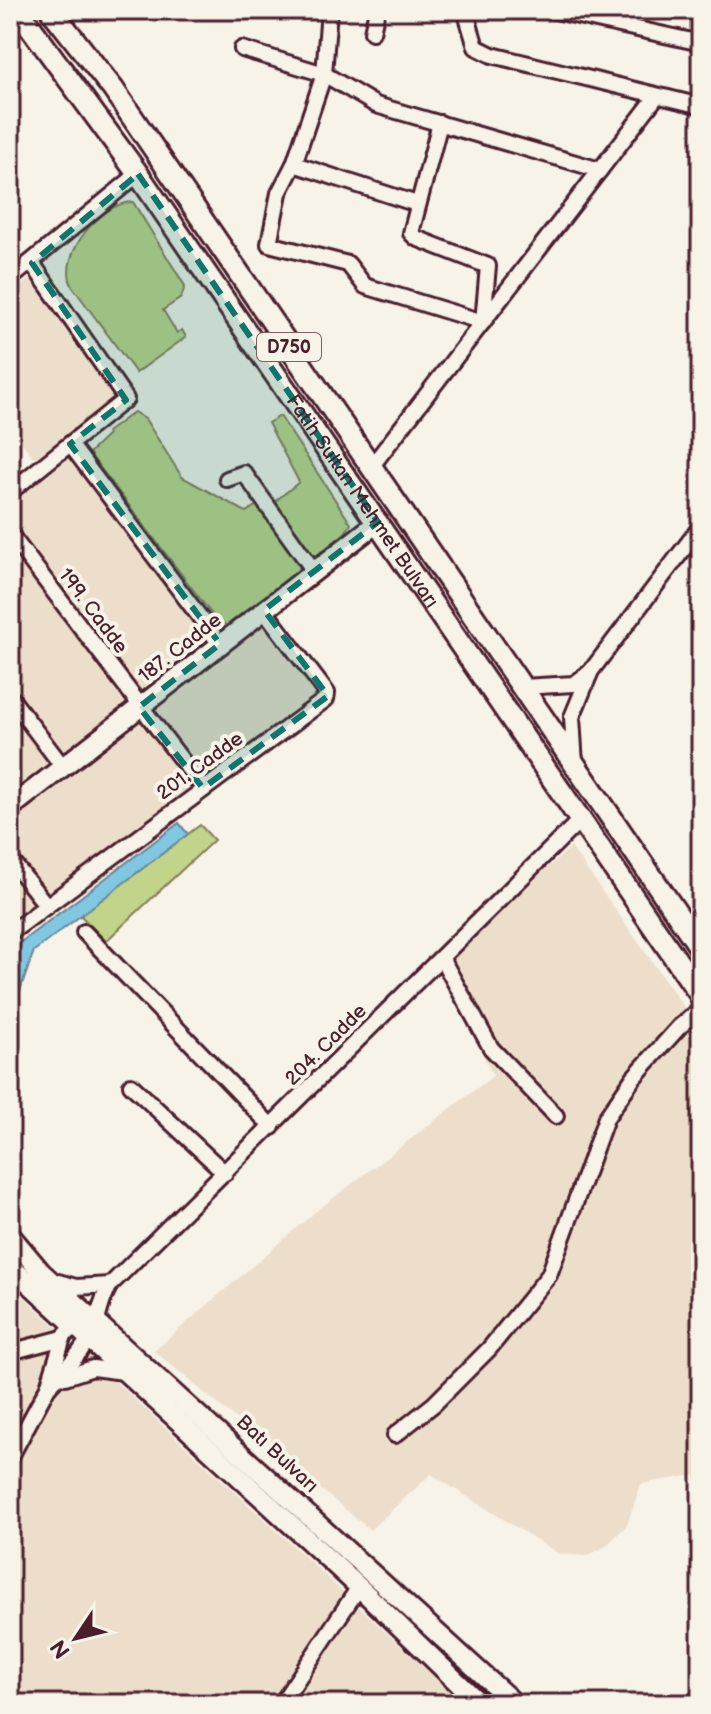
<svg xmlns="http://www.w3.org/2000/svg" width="711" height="1714" font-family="'Balsamiq Sans',sans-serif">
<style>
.built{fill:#eddecb}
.green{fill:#c1d489;stroke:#867a5a;stroke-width:2}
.water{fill:#80c8e1;stroke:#6a8498;stroke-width:2}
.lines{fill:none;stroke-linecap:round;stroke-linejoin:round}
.minor-casing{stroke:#4a1f2b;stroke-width:20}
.major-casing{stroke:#4a1f2b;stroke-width:24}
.highway-casing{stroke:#4a1f2b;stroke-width:26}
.minor{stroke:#f7f3e8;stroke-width:14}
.major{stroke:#f7f3e8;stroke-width:18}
.highway{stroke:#f7f3e8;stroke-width:20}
.marked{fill:#0f766e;fill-opacity:0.2;stroke:#0f766e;stroke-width:6;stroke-dasharray:16 10;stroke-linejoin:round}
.labels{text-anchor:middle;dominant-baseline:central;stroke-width:8;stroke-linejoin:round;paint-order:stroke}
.shield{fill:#f7f3e8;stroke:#7e5f64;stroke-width:2}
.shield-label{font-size:18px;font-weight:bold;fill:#4a1f2b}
.street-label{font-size:20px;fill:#4a1f2b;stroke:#f7f3e8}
</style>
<rect width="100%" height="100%" fill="#f7f3e8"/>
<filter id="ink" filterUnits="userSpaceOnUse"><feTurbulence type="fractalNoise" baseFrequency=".0125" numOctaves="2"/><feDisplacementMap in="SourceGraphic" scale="16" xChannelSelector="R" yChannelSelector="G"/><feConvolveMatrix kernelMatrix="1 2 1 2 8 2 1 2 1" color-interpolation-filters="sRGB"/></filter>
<g filter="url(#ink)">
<g class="built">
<polygon points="31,278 122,395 37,461 10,429 10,293"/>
<polygon points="72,454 221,632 253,610 324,696 10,926 10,503"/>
<polygon points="571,847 701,1031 701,1491 694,1475 641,1484 627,1525 606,1546 587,1556 559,1554 431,1474 370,1530 154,1351 315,1212 493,1076 443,971 491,918"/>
<polygon points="10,1284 464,1704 10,1704"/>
</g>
<g class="green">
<path d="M133,202L185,286L181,298L163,310L177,333L182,330L186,337L136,373L72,286C57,254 102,202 133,202Z"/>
<polygon points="134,412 145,419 182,477 246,512 260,503 300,562 299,570 228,626 217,621 89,453 108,435 107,432"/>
<polygon points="280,416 351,524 344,534 313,558 273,503 299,482 268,423"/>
<polygon points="200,825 214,840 106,941 80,915"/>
</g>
<polygon class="water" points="179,823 188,834 34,951 20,991 10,1006 10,966 21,942"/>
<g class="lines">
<defs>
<g id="minor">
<polyline points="329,10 324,74 294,164 279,193 269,244 348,264 365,286 483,322"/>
<polyline points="465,10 476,47 492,55 701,106"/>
<polyline points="551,10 701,43"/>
<polyline points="372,32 377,10"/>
<polyline points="242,49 324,74 376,105 600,170"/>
<polyline points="440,123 411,233 416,238 488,266 483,322"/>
<polyline points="294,164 417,204"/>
<polyline points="10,279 138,174"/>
<polyline points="70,444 220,644"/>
<polyline points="371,467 657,96"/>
<polyline points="227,479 244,473 314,571"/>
<polyline points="10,492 126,399 32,263"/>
<polyline points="10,534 203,788"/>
<polyline points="522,687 574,684 590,672"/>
<polyline points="10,697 63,767"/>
<polyline points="575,765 572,717 591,671 701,526"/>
<polyline points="10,859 47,906"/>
<polyline points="84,932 272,1127"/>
<polyline points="10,933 326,699 327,693 264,610"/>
<polyline points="442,959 491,1048 556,1116"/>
<polyline points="131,1085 225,1173"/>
<polyline points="55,1281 76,1287 110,1285"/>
<polyline points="10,1352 63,1338"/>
<polyline points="60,1375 65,1377 93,1368 124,1372"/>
<path d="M48,1387C66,1368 89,1346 97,1321C101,1307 102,1298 110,1285L581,819"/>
<polyline points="395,1435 434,1404 489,1349 549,1275 606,1118 634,1077 679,1027 701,1009"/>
<polyline points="10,1458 48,1387 63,1338 80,1316"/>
<polyline points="108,1704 111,1704"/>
<polyline points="281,1704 359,1587"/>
</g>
<g id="major">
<polyline points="10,808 378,522"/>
<polyline points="10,1235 41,1272 515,1704"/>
<polyline points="10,1266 359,1587 480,1704"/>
</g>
<g id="highway">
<path id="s1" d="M18,10L138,174L701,996"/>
<polyline points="51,10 113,89 701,949"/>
</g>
</defs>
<use href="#minor" class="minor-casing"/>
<use href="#major" class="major-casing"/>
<use href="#highway" class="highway-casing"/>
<use href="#minor" class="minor"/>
<use href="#major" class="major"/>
<use href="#highway" class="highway"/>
</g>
</g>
<path class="marked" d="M138,174L378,522L264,610L328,696L203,788L139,707L220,644L70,444L126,400L32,263Z"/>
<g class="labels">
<rect class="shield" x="257" y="333" width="64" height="28" rx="6"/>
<g class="shield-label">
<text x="289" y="347">D750</text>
</g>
<g class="street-label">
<text stroke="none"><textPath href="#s1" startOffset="600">Fatih Sultan Mehmet Bulvarı</textPath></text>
<text transform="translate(93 611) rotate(53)">199. Cadde</text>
<text transform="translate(180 648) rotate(-38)">187. Cadde</text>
<text transform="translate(200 766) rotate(-36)">201. Cadde</text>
<text transform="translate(326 1045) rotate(-45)">204. Cadde</text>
<text transform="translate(277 1454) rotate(43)">Batı Bulvarı</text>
</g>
</g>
<rect width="711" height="1714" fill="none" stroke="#f7f3e8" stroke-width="40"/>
<rect x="20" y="20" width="671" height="1674" fill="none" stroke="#4a1f2b" stroke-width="3" filter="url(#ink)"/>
<g transform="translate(76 1638) rotate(235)" stroke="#f7f3e8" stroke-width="6" paint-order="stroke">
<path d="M0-6L14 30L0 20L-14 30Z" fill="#4a1f2b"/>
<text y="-12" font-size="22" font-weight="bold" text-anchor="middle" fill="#4a1f2b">N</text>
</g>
</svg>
